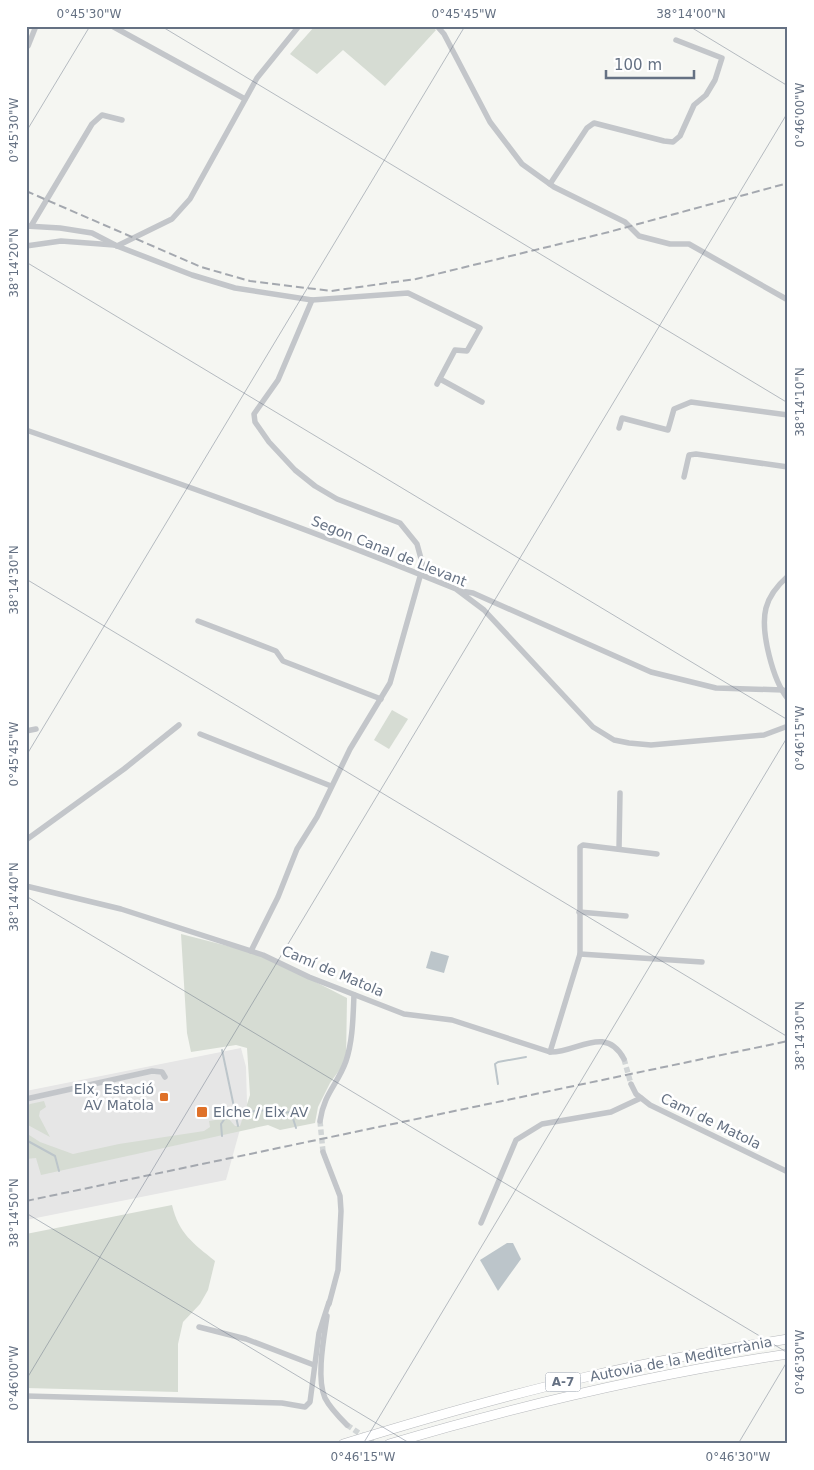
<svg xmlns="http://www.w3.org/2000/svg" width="814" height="1470" font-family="'DejaVu Sans',sans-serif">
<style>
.built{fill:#e6e6e6}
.green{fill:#d6dcd3}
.water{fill:#bcc5ca}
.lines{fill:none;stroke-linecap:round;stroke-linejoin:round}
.stream{stroke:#bcc5ca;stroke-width:2}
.minor-tunnel{stroke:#d1d5d6;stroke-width:5.5;stroke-dasharray:5.5 3;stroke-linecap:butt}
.highway-casing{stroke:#b6b8bc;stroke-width:10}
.minor{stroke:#c3c6ca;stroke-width:5.5}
.highway{stroke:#fff;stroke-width:9}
.rail{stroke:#a4a8af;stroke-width:2;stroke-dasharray:8 4;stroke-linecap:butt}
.ticks{fill:none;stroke:#657183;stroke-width:1;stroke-opacity:0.45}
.poi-dot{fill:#df7129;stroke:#fff;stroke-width:2}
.labels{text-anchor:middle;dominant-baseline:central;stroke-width:5;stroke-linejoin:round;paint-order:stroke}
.shield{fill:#fff;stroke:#939ca8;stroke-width:1}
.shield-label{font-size:12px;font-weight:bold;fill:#657183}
.street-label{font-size:14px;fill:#657183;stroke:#fff}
.poi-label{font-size:14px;fill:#657183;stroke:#fff;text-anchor:end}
.neatline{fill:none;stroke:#657183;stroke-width:2}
.ticks-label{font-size:12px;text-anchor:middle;fill:#657183}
</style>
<rect width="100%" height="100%" fill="#f5f6f2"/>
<polygon class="built" points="241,1048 246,1067 247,1104 226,1180 26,1220 26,1091"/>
<g class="green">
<polygon points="315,26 431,26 436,30 385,86 343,50 317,74 290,54"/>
<polygon points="392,710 408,719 389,749 374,740"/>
<polygon points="181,934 263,955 347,998 346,1061 330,1083 318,1107 315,1123 280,1130 268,1125 41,1175 36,1158 26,1159 26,1133 40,1142 73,1154 119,1144 204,1131 210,1127 209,1121 228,1118 235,1126 240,1126 250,1095 247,1048 236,1045 191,1052 187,1033"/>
<polygon points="44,1101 46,1107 40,1111 39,1116 50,1137 26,1124 26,1107 30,1104"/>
<path d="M172,1205C179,1234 193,1243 215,1261L208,1290L200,1304L183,1322L178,1344V1392L26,1388V1234Z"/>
</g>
<g class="water">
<polygon points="431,951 449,956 444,973 426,968"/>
<polygon points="507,1243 513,1243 521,1259 498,1291 480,1260"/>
</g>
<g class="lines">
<g class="stream">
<polyline points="26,449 26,448"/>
<polyline points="222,1050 238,1126"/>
<polyline points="498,1084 495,1064 498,1062 526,1057"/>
<polyline points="222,1136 221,1124 228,1114 267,1110 278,1113 291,1112 296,1128"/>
<polyline points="26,1140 55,1156 59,1171"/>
</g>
<g class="minor-tunnel">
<polyline points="624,1059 631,1084"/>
<polyline points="320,1121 323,1152"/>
<polyline points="347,1425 375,1444"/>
</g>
<defs>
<g id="highway">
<path d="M343,1444C424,1419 504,1396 586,1377C652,1361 720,1350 788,1339"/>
<path d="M389,1444C521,1405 653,1374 788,1354"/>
</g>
</defs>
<use href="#highway" class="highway-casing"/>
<g class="minor">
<polyline points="112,26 245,99"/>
<polyline points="437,26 444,34 490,122 522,164 554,187 625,222 639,236 670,244 689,244 788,300"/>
<polyline points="28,46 36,26"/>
<polyline points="550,184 587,128 594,123 664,141 673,142 680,136 694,105 706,95 715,80 722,58 676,40"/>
<polyline points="26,226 60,228 92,233 117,246 192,275 235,288 312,300 408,293 480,328 467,351 455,350 437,384"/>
<polyline points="31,226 92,124 102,115 122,120"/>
<polyline points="26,246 61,241 114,245"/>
<polyline points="117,246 172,219 190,199 257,78 299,26"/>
<polyline points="440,379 482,402"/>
<polyline points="619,428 622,418 668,430 674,409 691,402 788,415"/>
<path d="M26,430C171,480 315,531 456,589L484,610L593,727L614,740L629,743L651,745L764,735L788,726"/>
<polyline points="684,477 689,455 696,454 788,467"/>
<path d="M788,576C779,584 769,596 766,608C760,631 773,681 788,699"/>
<polyline points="461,591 473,593 651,672 716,688 783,690"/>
<polyline points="198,621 276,651 283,661 381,699"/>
<polyline points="26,731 36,729"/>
<polyline points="200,734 331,786"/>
<polyline points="26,840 124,769 179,725"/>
<polyline points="619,849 620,793"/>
<path d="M26,886L121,909L263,955L309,977L404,1014L452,1020L550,1052C577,1053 605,1024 624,1059"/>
<polyline points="579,912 626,916"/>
<polyline points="251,951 278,897 297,849 317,817 350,749 390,683 423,566 417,544 400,523 337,499 315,486 295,470 269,442 255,422 254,414 278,380 312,300"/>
<polyline points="580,954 702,962"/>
<polyline points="550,1052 580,954 580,847 583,845 657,854"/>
<polyline points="631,1084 636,1094 650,1105 788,1172"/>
<polyline points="26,1099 152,1071 162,1072 165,1077"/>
<path d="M320,1121C324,1093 338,1084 346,1061C353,1040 353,1016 354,995"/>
<polyline points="323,1152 340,1196 341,1211 338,1270 329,1304"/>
<polyline points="481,1223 516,1140 542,1124 611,1112 641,1098"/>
<path d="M327,1316C324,1337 316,1378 325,1398C330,1408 339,1417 347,1425"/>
<polyline points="199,1327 246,1339 314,1365"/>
<polyline points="26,1396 282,1403 305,1407 310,1402 319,1333 329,1302"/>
</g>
<use href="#highway" class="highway"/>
<g class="rail">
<polyline points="26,191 201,267 250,281 331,291 416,279 609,232 788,183"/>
<polyline points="26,1201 788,1041"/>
</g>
</g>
<path class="ticks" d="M161,26L788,403M689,26L788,86M26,132L90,26M26,262L788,720M26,579L788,1037M26,756L465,26M26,896L788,1353M26,1213L411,1444M26,1380L788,112M363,1444L788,736M738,1444L788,1360"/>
<g class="poi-dot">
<rect x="159" y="1092" width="10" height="10" rx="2.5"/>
<rect x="196" y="1106" width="12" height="12" rx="2.5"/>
</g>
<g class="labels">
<rect class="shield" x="545.5" y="1372.5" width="35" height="19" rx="4"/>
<g class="shield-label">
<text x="563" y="1382">A-7</text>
</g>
<g class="street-label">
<text transform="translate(389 551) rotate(22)">Segon Canal de Llevant</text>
<text transform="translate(333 971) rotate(23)">Camí de Matola</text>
<text transform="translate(711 1121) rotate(26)">Camí de Matola</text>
<text transform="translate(681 1359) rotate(-11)">Autovia de la Mediterrània</text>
</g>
<g class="poi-label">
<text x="154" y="1089">Elx, Estació<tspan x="154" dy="16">AV Matola</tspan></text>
<text x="213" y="1112" text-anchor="start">Elche / Elx AV</text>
</g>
</g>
<rect width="814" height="1470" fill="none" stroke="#ffffff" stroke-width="55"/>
<path d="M606 70v8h88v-8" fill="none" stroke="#657183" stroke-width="2.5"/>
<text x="614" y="70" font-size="15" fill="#657183" stroke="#ffffff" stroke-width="4" paint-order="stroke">100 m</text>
<rect x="28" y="28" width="758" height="1414" class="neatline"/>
<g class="ticks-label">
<text x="89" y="18">0°45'30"W</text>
<text x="464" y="18">0°45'45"W</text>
<text x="691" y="18">38°14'00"N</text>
<text transform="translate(800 115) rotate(-90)" y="4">0°46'00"W</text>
<text transform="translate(14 130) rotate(-90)" y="4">0°45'30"W</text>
<text transform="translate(14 263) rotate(-90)" y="4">38°14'20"N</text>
<text transform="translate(800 402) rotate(-90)" y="4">38°14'10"N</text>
<text transform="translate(14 580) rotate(-90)" y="4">38°14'30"N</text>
<text transform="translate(800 738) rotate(-90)" y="4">0°46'15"W</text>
<text transform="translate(14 754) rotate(-90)" y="4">0°45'45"W</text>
<text transform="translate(14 897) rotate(-90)" y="4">38°14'40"N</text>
<text transform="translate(800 1036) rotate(-90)" y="4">38°14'30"N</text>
<text transform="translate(14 1213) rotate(-90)" y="4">38°14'50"N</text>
<text transform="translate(800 1362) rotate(-90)" y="4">0°46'30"W</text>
<text transform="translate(14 1378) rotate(-90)" y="4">0°46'00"W</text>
<text x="363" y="1461">0°46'15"W</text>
<text x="738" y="1461">0°46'30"W</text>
</g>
</svg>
